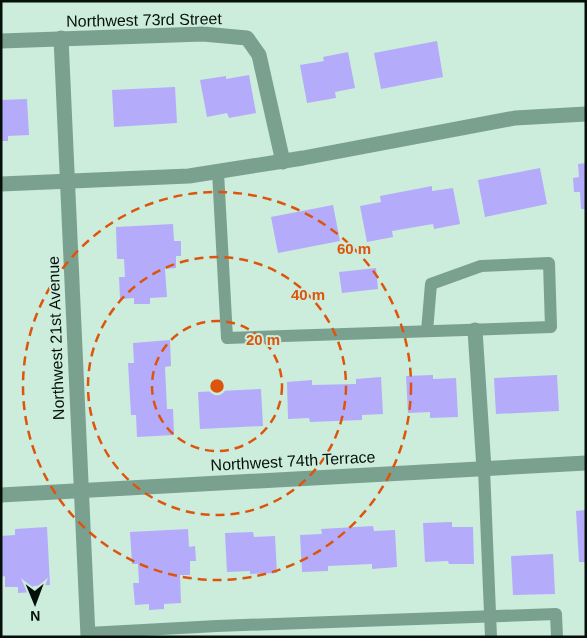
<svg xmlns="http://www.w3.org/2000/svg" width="587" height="638" font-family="Helvetica,sans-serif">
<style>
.building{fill:#b5abfb}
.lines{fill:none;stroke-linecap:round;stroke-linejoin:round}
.lane{stroke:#7aa18f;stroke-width:12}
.street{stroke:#7aa18f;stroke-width:15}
.ring{fill:none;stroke:#dd550c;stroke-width:2.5;stroke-dasharray:9 6}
.labels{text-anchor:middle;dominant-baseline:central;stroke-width:4;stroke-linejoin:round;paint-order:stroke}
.street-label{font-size:16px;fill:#06100b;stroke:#ccecdc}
.centre{fill:#dd550c;stroke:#ccecdc;stroke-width:2.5}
.ring-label{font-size:15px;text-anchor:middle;font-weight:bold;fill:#dd550c;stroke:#ccecdc;stroke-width:4;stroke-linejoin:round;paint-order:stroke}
</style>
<rect width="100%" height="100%" fill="#ccecdc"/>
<g class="building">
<polygon points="437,41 443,77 381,89 374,53"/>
<polygon points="348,52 355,88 335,92 336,98 307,103 300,65 324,61 323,57"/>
<polygon points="249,75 256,113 229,118 227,113 207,117 200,80 226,76 226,79"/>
<polygon points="175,87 177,123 114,127 112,90"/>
<polygon points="27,99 29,135 8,136 8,141 1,141 1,100"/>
<polygon points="586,163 586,209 581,209 580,192 574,192 573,178 579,177 578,164"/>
<polygon points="540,168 547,204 485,217 478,180"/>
<polygon points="432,186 432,191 453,188 460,224 434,229 433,224 392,231 393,237 367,242 360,206 381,202 380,196"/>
<polygon points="333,205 340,241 278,253 271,217"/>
<polygon points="173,224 174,241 181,241 181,256 176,256 176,268 165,269 167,297 150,298 150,304 134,304 134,298 120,299 119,277 125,277 124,259 117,259 116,227"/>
<polygon points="376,268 378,289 342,293 339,272"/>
<polygon points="170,340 171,366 165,367 167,409 173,409 174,435 137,437 136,415 131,415 128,363 134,363 133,343"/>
<polygon points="433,375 433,379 456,378 458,417 430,418 430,412 408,413 406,376"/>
<polygon points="557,375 559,411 496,414 494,378"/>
<polygon points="381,377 383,414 362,415 362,420 310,422 309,418 288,419 287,382 312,380 312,385 356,384 356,379"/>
<polygon points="261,389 263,426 200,429 198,392"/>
<polygon points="586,510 586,562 579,562 576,511"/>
<polygon points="452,522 452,527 473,527 474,564 449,564 448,561 425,562 423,523"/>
<polygon points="373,526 374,531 395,530 397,567 372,569 372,564 328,566 328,571 302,572 300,535 322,534 321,529"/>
<polygon points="47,527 50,585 33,586 33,592 18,593 18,587 5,587 5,576 1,577 1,536 15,535 15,529"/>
<polygon points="188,529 189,547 195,546 196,561 190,561 190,575 180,575 181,603 164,604 164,609 149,610 149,604 135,605 133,583 139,583 138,564 132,564 130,532"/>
<polygon points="253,532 254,537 275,536 277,573 250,574 250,571 227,572 225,533"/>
<polygon points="553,554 555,594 513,595 511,556"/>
</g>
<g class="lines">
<g class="lane">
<polyline points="218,172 227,338 551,327 549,263 481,266 431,284 427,331"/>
<polyline points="484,469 491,637"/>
<polyline points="88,633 217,626 556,614 557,637"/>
</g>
<g class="street">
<polyline points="61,38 88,637"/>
<polyline points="1,41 203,34 247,38 259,55 283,162"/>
<polyline points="1,184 189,176 303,158 515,118 586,114"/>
<polyline points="475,330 484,469"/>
<polyline points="1,495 586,463"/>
</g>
</g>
<g class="ring">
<circle cx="217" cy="386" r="65"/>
<circle cx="217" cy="386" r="129"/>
<circle cx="217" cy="386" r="194"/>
</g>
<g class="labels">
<g class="street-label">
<text transform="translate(144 20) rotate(-1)">Northwest 73rd Street</text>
<text transform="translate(56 338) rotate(-92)">Northwest 21st Avenue</text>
<text transform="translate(293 461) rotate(-3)">Northwest 74th Terrace</text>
</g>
</g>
<circle cx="217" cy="386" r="8" class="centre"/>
<g class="ring-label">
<text x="354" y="254">60 m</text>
<text x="308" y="300">40 m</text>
<text x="263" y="345">20 m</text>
</g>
<rect width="587" height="638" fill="none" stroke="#06100b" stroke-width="5"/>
<g transform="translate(35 603) rotate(179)" stroke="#ccecdc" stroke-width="4" paint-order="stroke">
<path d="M0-4L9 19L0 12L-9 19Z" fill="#06100b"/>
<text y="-8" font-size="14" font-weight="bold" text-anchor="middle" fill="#06100b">N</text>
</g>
</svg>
